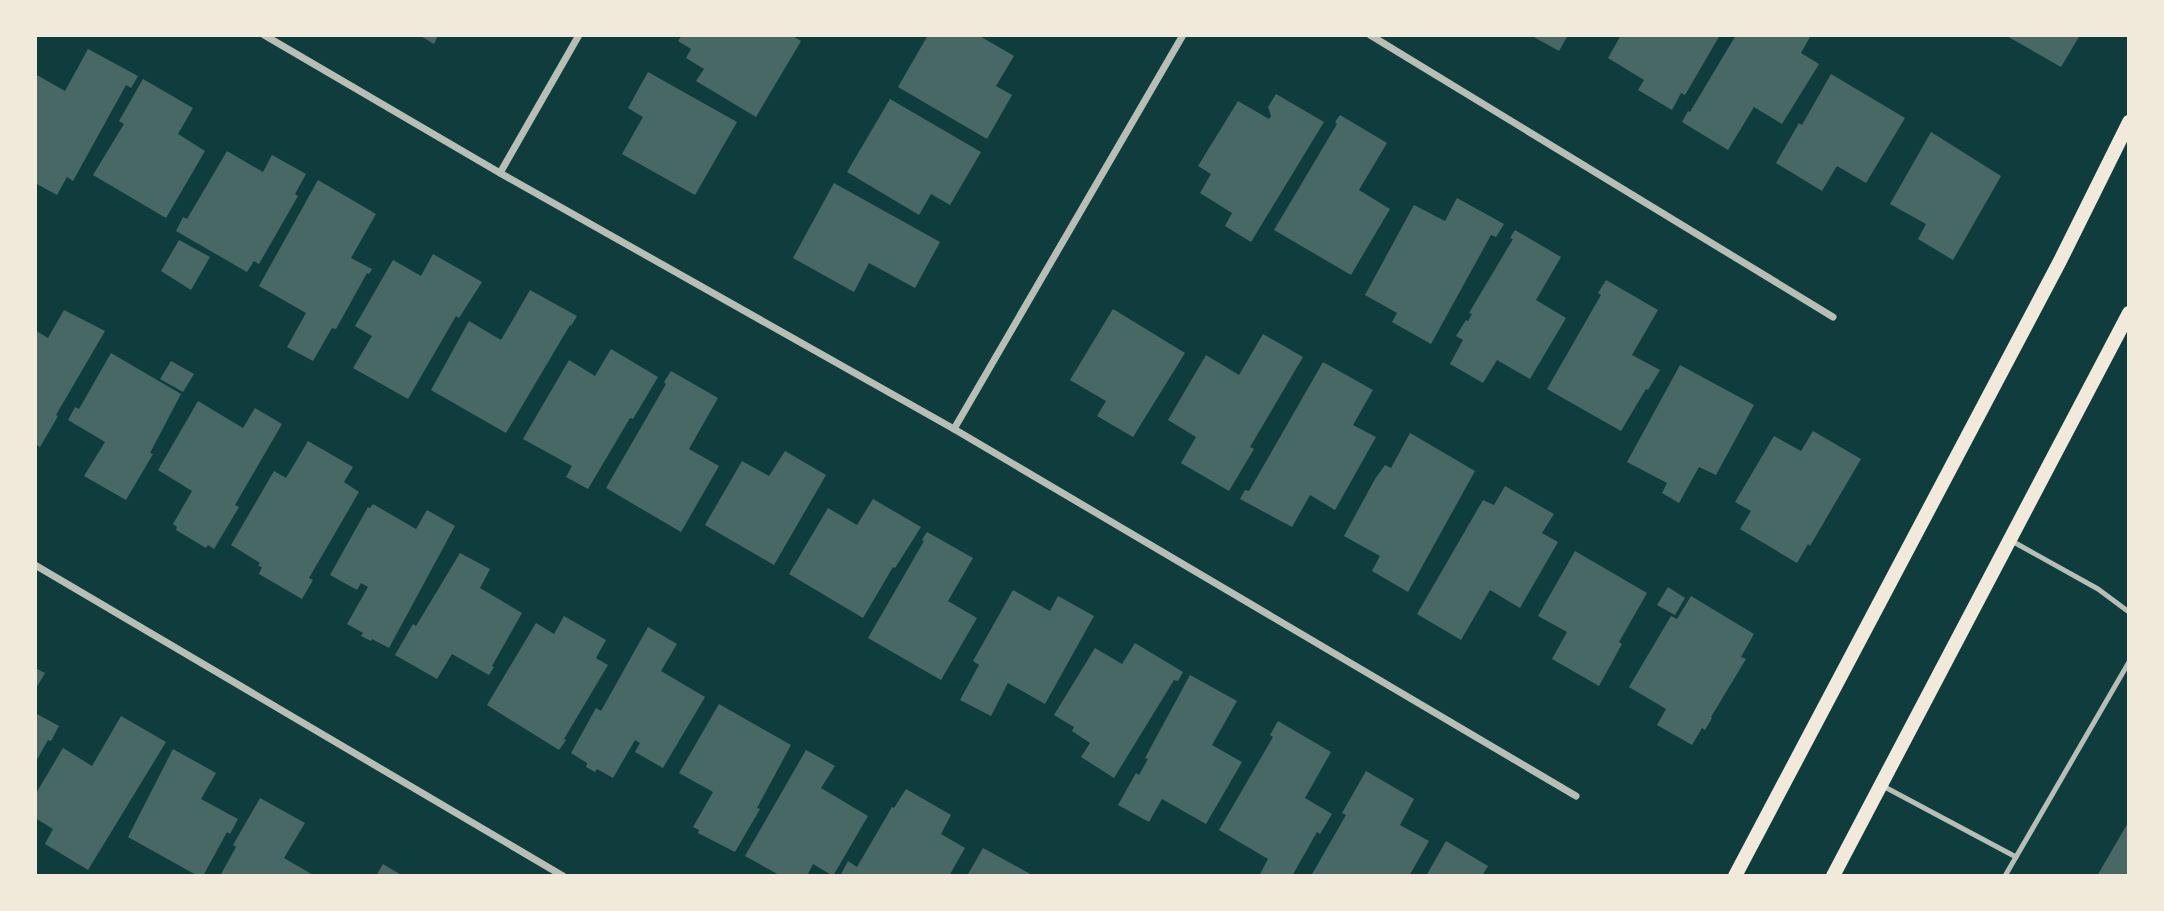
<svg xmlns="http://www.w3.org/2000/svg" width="2164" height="911" font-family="'IBM Plex Sans',sans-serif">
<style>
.building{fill:#486865}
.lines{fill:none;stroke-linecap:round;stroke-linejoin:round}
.service{stroke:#b8beb3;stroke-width:5}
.minor{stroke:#b8beb3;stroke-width:7}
.secondary{stroke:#f1e9da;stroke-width:14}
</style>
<rect width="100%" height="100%" fill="#0f3d3e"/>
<g class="building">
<polygon points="419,35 438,35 434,44"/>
<polygon points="682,35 791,35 801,41 756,117 696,81 704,69 686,58 691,49 678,41"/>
<polygon points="928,35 978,35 1014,56 996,86 1012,95 987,139 898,87"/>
<polygon points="1530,35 1568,35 1559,51"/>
<polygon points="1621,35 1720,35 1685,95 1681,93 1672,110 1638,90 1644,80 1608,58"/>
<polygon points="1736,35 1811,35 1801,53 1819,64 1782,124 1754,107 1728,150 1682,122 1688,111 1690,112"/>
<polygon points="2005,35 2080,35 2061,67"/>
<polygon points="88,49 138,76 131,88 126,85 73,181 67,177 57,195 35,183 35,74 65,91"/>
<polygon points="648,72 737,122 695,195 622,154 643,117 628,108"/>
<polygon points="1831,74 1905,118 1866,183 1837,166 1822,191 1776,163 1799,123 1802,125"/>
<polygon points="143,79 193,108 178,134 205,151 166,218 93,175 124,124 119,121"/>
<polygon points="1276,94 1324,122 1251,242 1225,226 1232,213 1200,193 1211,174 1198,166 1238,101 1269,119 1271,116 1268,107"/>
<polygon points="890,99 981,152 950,205 931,194 919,215 847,172"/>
<polygon points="1340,115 1387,143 1359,190 1390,209 1351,275 1274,230 1337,124 1335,122"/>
<polygon points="1931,132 2001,176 1953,260 1918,239 1926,224 1890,204"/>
<polygon points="227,151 263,172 272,155 306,174 295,194 298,196 259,264 254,261 247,272 176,231 183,217 187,219"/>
<polygon points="318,180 376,214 351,258 372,269 369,274 367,273 336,329 332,328 313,361 287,347 306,313 259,286"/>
<polygon points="834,183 940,242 915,288 869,263 854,292 793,258"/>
<polygon points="1457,198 1504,224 1496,237 1491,235 1431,344 1392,322 1397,313 1365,295 1414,205 1445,221"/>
<polygon points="1515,230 1561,257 1536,300 1566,318 1530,379 1497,360 1483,383 1450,364 1463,340 1456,336 1466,320 1468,321 1472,314 1469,313 1513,239 1510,238"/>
<polygon points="179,240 210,257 191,290 161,271"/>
<polygon points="433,254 482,282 459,318 456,316 408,399 353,368 372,336 355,326 393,260 421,276"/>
<polygon points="1606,280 1658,310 1632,355 1660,370 1648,390 1646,389 1621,431 1547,389 1601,295 1598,293"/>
<polygon points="530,290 577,316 571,326 570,325 506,433 431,390 469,321 501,340"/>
<polygon points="1113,309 1185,353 1133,437 1097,416 1106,401 1070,380"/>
<polygon points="64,310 105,331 56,415 58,416 40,447 35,444 35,330 48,338"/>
<polygon points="1263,334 1303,357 1250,447 1254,449 1229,491 1181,463 1196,437 1168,420 1206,355 1239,375"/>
<polygon points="611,349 658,377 633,419 630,418 588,489 566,477 572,466 523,439 569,360 595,376"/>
<polygon points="111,353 181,394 150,453 153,454 126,500 84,476 105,442 68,420 75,407 79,409"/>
<polygon points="171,361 194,374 183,392 160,379"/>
<polygon points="1323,362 1373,390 1353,425 1376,437 1335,510 1310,495 1292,527 1240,499 1245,490 1249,491"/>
<polygon points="1680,365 1754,405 1716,475 1699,467 1679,503 1662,493 1667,483 1627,462"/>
<polygon points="671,371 718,398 689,449 719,466 681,532 606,488 666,384 664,382"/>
<polygon points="198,401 243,428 255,408 282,424 235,505 239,507 214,549 208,545 206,548 176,530 177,527 173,524 192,491 158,470"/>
<polygon points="1813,431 1861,459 1810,546 1808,544 1797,563 1740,529 1751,511 1735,502 1774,436 1801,451"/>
<polygon points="1410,433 1475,471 1408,592 1372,571 1380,556 1344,536 1375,479 1385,465 1391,468"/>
<polygon points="308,441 353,467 344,482 359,492 309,578 313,580 302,599 259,574 262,567 258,566 260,563 231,545 274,471 286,478"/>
<polygon points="785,451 826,475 774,565 705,525 742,461 769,476"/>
<polygon points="1505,486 1554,514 1542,533 1558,542 1520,608 1490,590 1461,640 1417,614 1483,500 1494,505"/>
<polygon points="873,499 921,527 895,568 893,567 863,618 789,574 828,508 857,525"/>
<polygon points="373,504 416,529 427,510 455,526 389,648 372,639 371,641 361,636 363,633 347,624 368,587 361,583 357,590 330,575 368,507 370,508"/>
<polygon points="927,532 973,558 948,601 977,618 941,680 868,638 924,541 922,540"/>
<polygon points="1575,551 1647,593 1619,642 1622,644 1599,686 1552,659 1567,632 1538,616"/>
<polygon points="460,553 490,569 480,588 522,613 492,666 494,667 489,675 452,654 437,679 395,655 413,624 416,626"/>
<polygon points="1668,587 1685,598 1675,615 1657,605"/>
<polygon points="1013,590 1050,611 1058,596 1094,616 1045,704 1008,683 991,716 960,700 979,665 973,661"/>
<polygon points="1691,596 1754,634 1741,657 1746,659 1711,717 1712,718 1705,730 1702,728 1692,745 1657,725 1666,709 1629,687 1671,616 1677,619"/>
<polygon points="564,616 606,640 596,658 608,665 564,739 566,740 559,750 487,705 536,623 554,634"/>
<polygon points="648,627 677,644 661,671 705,697 663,768 635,752 640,743 635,740 613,778 597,769 595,772 586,767 587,763 571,753 596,708 601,711"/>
<polygon points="1135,643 1183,672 1178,681 1174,680 1114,778 1081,757 1090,743 1072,731 1074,727 1054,715 1095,648 1122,664"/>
<polygon points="35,668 45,673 35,690"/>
<polygon points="1190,675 1237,701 1212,745 1242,762 1206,824 1162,799 1149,822 1118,805 1136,773 1139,775 1148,759 1145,758"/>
<polygon points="719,704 791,745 757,808 760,809 735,852 698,833 699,830 693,827 713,792 679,773"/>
<polygon points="35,713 59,726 51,741 48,740 35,763"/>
<polygon points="121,716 166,742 88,870 45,844 53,829 35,818 35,795 63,748 92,766"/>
<polygon points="1278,721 1331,752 1305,798 1332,814 1320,834 1317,832 1292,876 1259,876 1268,859 1219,830 1273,737 1270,735"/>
<polygon points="173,749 216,773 201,799 238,819 230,834 227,832 203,876 198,876 128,837"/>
<polygon points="806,750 835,766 821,788 868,816 833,876 813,864 807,876 787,874 781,876 745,856"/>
<polygon points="1366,771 1414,799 1400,825 1429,841 1409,876 1311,876 1346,815 1342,813"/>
<polygon points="906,789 951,815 941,834 965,848 949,876 840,876 848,861 857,867 892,807 894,808"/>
<polygon points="260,798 305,823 284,858 315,876 220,876 236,847 233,845"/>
<polygon points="2129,821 2129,876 2097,876"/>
<polygon points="1446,841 1488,866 1482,876 1426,876"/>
<polygon points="983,848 1034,876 967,876"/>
<polygon points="383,864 403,876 376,876"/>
</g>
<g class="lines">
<g class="service">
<polyline points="2010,540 2098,589 2129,612"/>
<polyline points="1881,785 2016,857 2129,662"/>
<polyline points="2005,876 2016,857"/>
</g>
<g class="minor">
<polyline points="264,35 500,173 954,429 1576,796"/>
<polyline points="1370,35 1833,317"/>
<polyline points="500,173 579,35"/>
<polyline points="954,429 1183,35"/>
<polyline points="35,565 563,876"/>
</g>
<g class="secondary">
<polyline points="1735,876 2060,261 2129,122"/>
<polyline points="1833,876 2129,313"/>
</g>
</g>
<rect width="2164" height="911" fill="none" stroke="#f1e9da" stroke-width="74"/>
</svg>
